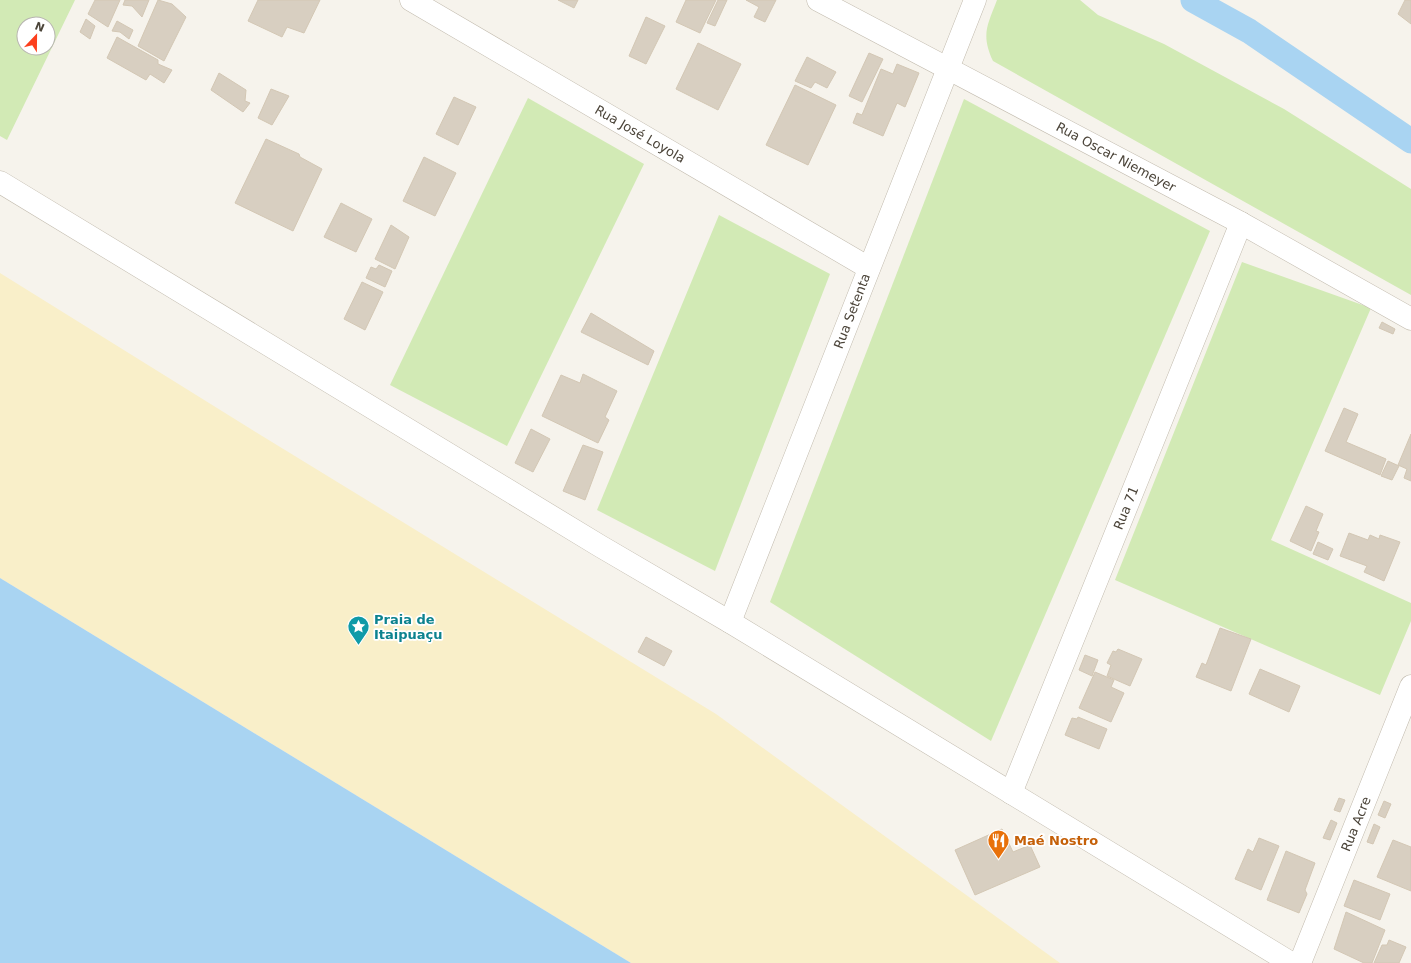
<svg xmlns="http://www.w3.org/2000/svg" width="1411" height="963" font-family="'DejaVu Sans',sans-serif">
<style>
.green{fill:#d2eab5;fill-rule:evenodd}
.sand{fill:#f9efc9}
.water{fill:#a9d4f2}
.lines{fill:none;stroke-linecap:round;stroke-linejoin:round}
.canal{stroke:#a9d4f2;stroke-width:25}
.building{fill:#d8cfc1;stroke:#d3c7b4}
.minor-casing{stroke:#c2bbae;stroke-width:23}
.minor{stroke:#fff;stroke-width:22}
.labels{text-anchor:middle;dominant-baseline:central;stroke-width:3.5;stroke-linejoin:round;paint-order:stroke}
.street-label{font-size:13px;fill:#4b4439;stroke:#fff}
.culture-label{font-size:13px;font-weight:bold;fill:#0d838f;stroke:#fff;text-anchor:start}
.food-label{font-size:13px;font-weight:bold;fill:#c56008;stroke:#fff;text-anchor:start}
</style>
<rect width="100%" height="100%" fill="#f6f3ec"/>
<g class="green">
<path d="M0,0H75L7,140L0,136ZM24,24H48V48H24Z"/>
<path d="M997,0H1080L1098,15L1164,44L1284,109L1411,189V295L993,61C981,35 987,26 997,0Z"/>
<polygon points="528,98 644,164 507,446 390,385"/>
<polygon points="964,99 1210,231 991,741 770,602"/>
<polygon points="719,215 830,274 715,571 597,510"/>
<polygon points="1242,262 1371,308 1271,540 1411,603 1411,621 1380,695 1115,580"/>
</g>
<polygon class="sand" points="0,273 246,426 716,714 1060,963 631,963 0,578"/>
<polygon class="water" points="0,578 631,963 0,963"/>
<g class="lines">
<polyline class="canal" points="1193,0 1249,31 1411,141"/>
</g>
<g class="building">
<polygon points="95,0 120,0 108,27 88,14"/>
<polygon points="125,0 149,0 142,17 132,6 123,5"/>
<polygon points="158,0 172,4 186,17 164,61 138,46"/>
<polygon points="258,0 320,0 304,33 287,27 282,37 248,21"/>
<polygon points="558,0 578,0 574,8"/>
<polygon points="686,0 716,0 700,33 676,22"/>
<polygon points="718,0 727,0 715,26 707,23"/>
<polygon points="746,0 776,0 765,22 754,17 759,7"/>
<polygon points="1405,0 1411,0 1411,24 1398,14"/>
<polygon points="646,17 665,26 646,64 629,56"/>
<polygon points="86,19 95,26 90,39 80,32"/>
<polygon points="117,21 133,30 129,39 120,32 112,31"/>
<polygon points="117,37 158,60 158,64 172,70 164,83 150,74 146,80 107,58"/>
<polygon points="698,43 741,64 718,110 676,89"/>
<polygon points="869,53 883,59 862,102 849,96"/>
<polygon points="807,57 836,72 827,88 815,82 811,88 795,81"/>
<polygon points="897,64 919,73 905,107 897,103 883,136 853,123 857,113 862,115 881,69 893,74"/>
<polygon points="219,73 246,90 245,101 250,103 243,112 211,90"/>
<polygon points="795,85 836,105 808,165 766,145"/>
<polygon points="271,89 289,96 272,125 258,118"/>
<polygon points="454,97 476,107 458,145 436,134"/>
<polygon points="266,139 299,154 300,157 322,169 293,231 235,203"/>
<polygon points="424,157 456,173 435,216 403,201"/>
<polygon points="341,203 372,219 356,252 324,237"/>
<polygon points="391,225 409,237 395,269 375,259"/>
<polygon points="379,265 392,271 385,287 366,278 371,267 376,269"/>
<polygon points="362,282 383,292 365,330 344,319"/>
<polygon points="591,313 654,351 648,365 581,332"/>
<polygon points="1382,322 1395,329 1393,334 1379,328"/>
<polygon points="583,374 617,391 605,417 609,420 598,443 542,416 561,375 580,383"/>
<polygon points="1344,408 1358,414 1346,442 1386,459 1380,475 1325,451"/>
<polygon points="531,429 550,439 533,472 515,463"/>
<polygon points="1411,434 1411,481 1404,478 1407,469 1398,465"/>
<polygon points="583,445 603,452 585,500 563,491"/>
<polygon points="1388,461 1399,466 1392,480 1381,476"/>
<polygon points="1306,506 1323,514 1316,531 1319,532 1311,551 1290,541"/>
<polygon points="1349,533 1368,540 1370,535 1379,539 1380,535 1400,542 1384,581 1364,572 1367,566 1340,556"/>
<polygon points="1318,542 1333,549 1328,560 1313,554"/>
<polygon points="1220,628 1251,639 1231,691 1196,677 1202,663 1206,665"/>
<polygon points="646,637 672,651 664,666 638,652"/>
<polygon points="1118,649 1142,659 1130,686 1107,676 1111,665 1107,663 1113,651 1116,652"/>
<polygon points="1085,655 1098,660 1092,676 1079,670"/>
<polygon points="1260,669 1300,686 1289,712 1249,694"/>
<polygon points="1095,672 1114,680 1111,687 1124,693 1111,722 1079,708"/>
<polygon points="1078,717 1107,729 1099,749 1065,735 1072,718 1077,719"/>
<polygon points="1339,798 1345,800 1340,812 1334,810"/>
<polygon points="1384,801 1391,804 1385,818 1378,815"/>
<polygon points="1331,820 1337,823 1330,840 1323,838"/>
<polygon points="1374,824 1380,827 1373,844 1367,842"/>
<polygon points="1002,829 1013,852 1030,845 1040,867 975,895 955,850"/>
<polygon points="1259,838 1279,846 1261,890 1235,879 1248,849 1253,852"/>
<polygon points="1393,840 1411,847 1411,891 1377,877"/>
<polygon points="1286,851 1315,863 1305,890 1307,894 1299,913 1267,900"/>
<polygon points="1354,880 1390,894 1380,920 1344,906"/>
<polygon points="1346,912 1385,930 1372,963 1364,963 1334,949"/>
<polygon points="1389,940 1406,947 1399,963 1374,963 1382,945 1387,945"/>
</g>
<g class="lines">
<defs>
<g id="minor">
<polyline points="411,0 869,268"/>
<polyline points="818,0 1241,223 1411,319"/>
<polyline points="0,182 600,546 730,622 1291,963"/>
<polyline points="730,622 975,0"/>
<polyline points="1011,793 1241,223"/>
<polyline points="1300,963 1411,686"/>
</g>
</defs>
<use href="#minor" class="minor-casing"/>
<use href="#minor" class="minor"/>
</g>
<defs>
<symbol id="sight-pin" viewBox="-11 -11 22 30"><path d="M0 17L-7.5 6A9.5 9.5 0 1 1 7.5 6Z" fill="#0f9aa8" stroke="#fff"/><path d="M0-6L1.8-2.2L6-1.7L2.9 1.2L3.7 5.4L0 3.3L-3.7 5.4L-2.9 1.2L-6-1.7L-1.8-2.2Z" fill="#fff"/></symbol>
<symbol id="restaurant-pin" viewBox="-11 -11 22 30"><path d="M0 17L-7.5 6A9.5 9.5 0 1 1 7.5 6Z" fill="#e8710a" stroke="#fff"/><path d="M-5-6h1v4h1v-4h1v4h1v-4h1v5L-1.5 .5V6h-2V.5L-5-1ZM5-6V6H3V1.5H1.5Q1.5-4 5-6Z" fill="#fff"/></symbol>
</defs>
<g fill-rule="evenodd">
<use href="#sight-pin" x="346" y="614" width="25" height="34"/>
<use href="#restaurant-pin" x="986" y="828" width="25" height="34"/>
</g>
<g class="labels">
<g class="street-label">
<text transform="translate(640 134) rotate(30)">Rua José Loyola</text>
<text transform="translate(1116 157) rotate(28)">Rua Oscar Niemeyer</text>
<text transform="translate(852 311) rotate(-69)">Rua Setenta</text>
<text transform="translate(1126 508) rotate(-68)">Rua 71</text>
<text transform="translate(1356 824) rotate(-68)">Rua Acre</text>
</g>
<g class="culture-label">
<text x="374" y="619">Praia de<tspan x="374" dy="15">Itaipuaçu</tspan></text>
</g>
<g class="food-label">
<text x="1014" y="840">Maé Nostro</text>
</g>
</g>
<g transform="translate(36 36) rotate(22)"><circle r="19" fill="#ffffff" stroke="#b7b4b0"/>
<path d="M0-3L7 15L0 10L-7 15Z" fill="#fc3f1d"/>
<text y="-6" font-size="11" font-weight="bold" text-anchor="middle" fill="#4b4439">N</text>
</g>
</svg>
